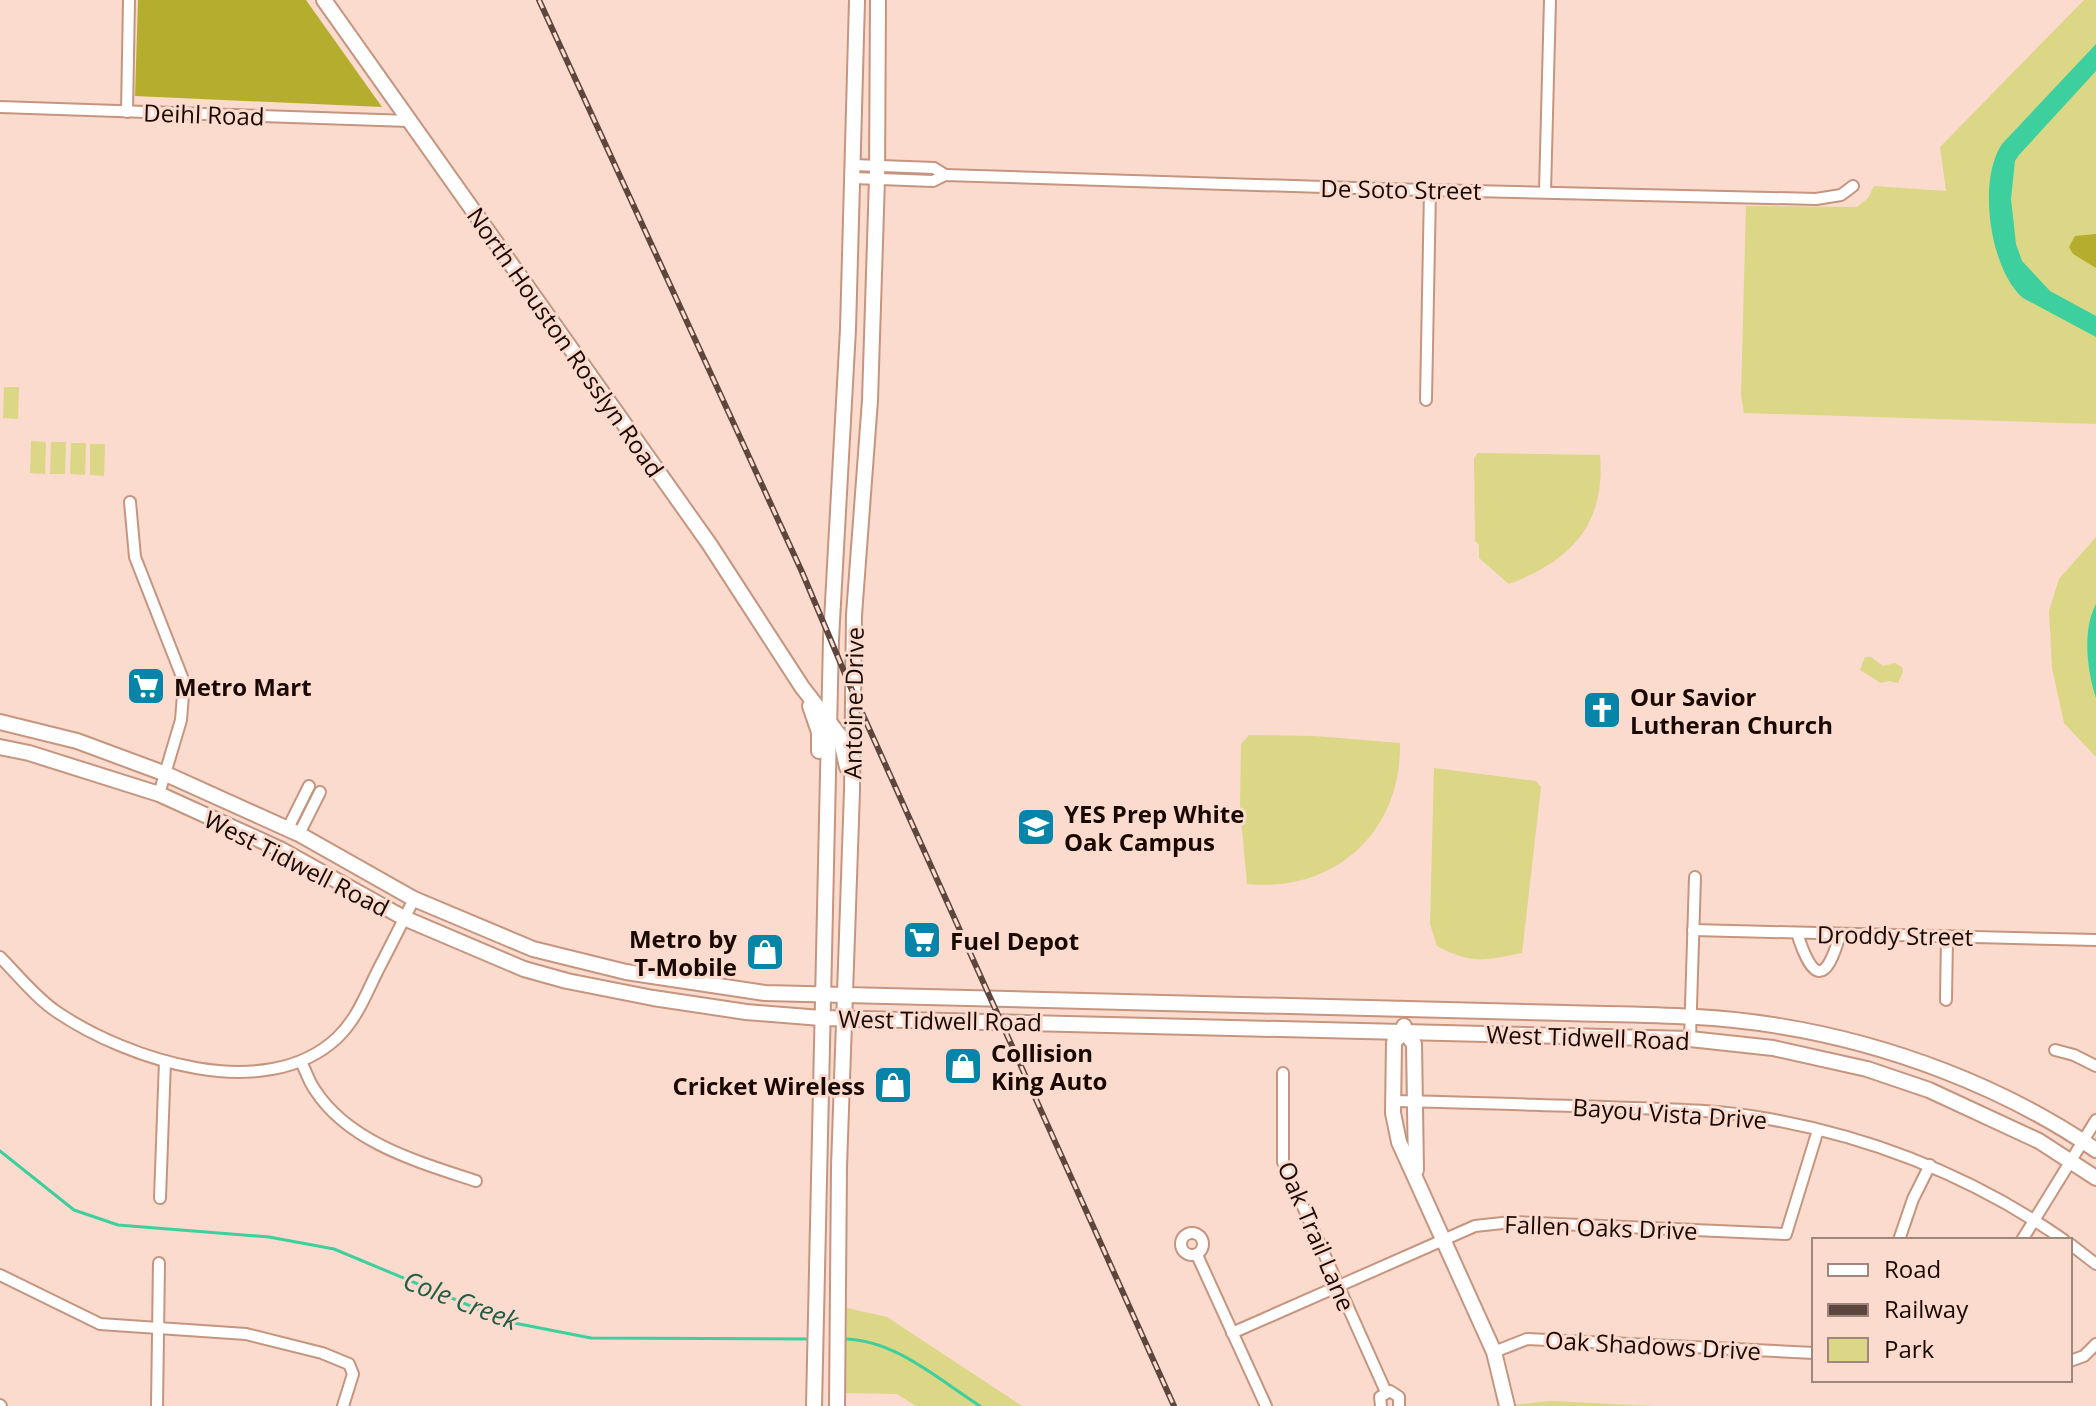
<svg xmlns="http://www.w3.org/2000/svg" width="2096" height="1406" font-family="'Open Sans',sans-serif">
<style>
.green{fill:#dbd787}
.forest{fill:#b5ad2d}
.water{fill:#3dcf9d}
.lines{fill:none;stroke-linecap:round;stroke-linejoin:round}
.stream{stroke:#3dcf9d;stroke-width:3}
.street-casing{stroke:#c5957f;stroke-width:14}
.secondary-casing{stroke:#c5957f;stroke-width:18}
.street{stroke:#fff;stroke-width:10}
.secondary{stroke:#fff;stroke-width:14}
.rail-casing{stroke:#5c463e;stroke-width:6}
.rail{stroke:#fadbcd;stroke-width:3;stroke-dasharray:9;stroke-linecap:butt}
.labels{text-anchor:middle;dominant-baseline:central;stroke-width:6;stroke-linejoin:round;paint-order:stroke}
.street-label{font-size:24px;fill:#1a0903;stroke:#fadbcd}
.poi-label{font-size:24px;font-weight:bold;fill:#1a0903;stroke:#fadbcd;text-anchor:start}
.water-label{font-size:26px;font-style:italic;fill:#245c47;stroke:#fadbcd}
</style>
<rect width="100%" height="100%" fill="#fadbcd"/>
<g class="green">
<polygon points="2084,0 2096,0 2096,424 1744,413 1741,395 1746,206 1857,207 1868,198 1874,186 1946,191 1940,147"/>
<polygon points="4,387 19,387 18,419 3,418"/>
<polygon points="31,441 46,442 45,474 30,473"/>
<polygon points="51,442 66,442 65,474 50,474"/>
<polygon points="71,443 86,443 85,475 70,474"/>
<polygon points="90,444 105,444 104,476 90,475"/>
<path d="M1478,453L1600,455C1606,525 1570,561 1509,584L1479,558V545L1475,541L1474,458Z"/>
<polygon points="2096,537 2096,757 2064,723 2052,668 2049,611 2059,579"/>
<polygon points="1865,657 1871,657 1883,666 1895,663 1902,667 1903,672 1898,683 1889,681 1881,683 1860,670"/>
<path d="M1249,735L1315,736L1400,743C1402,831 1335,893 1247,884L1240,808L1241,744Z"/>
<path d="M1434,768L1536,781L1541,787L1522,953C1484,960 1473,965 1437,946L1430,924Z"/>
<polygon points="847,1308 887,1317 1022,1406 916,1406 897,1394 845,1393"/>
<polygon points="1552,1401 1653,1406 1498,1406"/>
</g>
<g class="forest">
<polygon points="138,0 306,0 382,107 135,96"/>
<polygon points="2096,234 2096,268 2073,254 2069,247 2075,236"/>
</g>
<g class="water">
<path d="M2096,44V71L2019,155L2015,161L2011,199L2016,244L2022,261L2050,291L2096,316V337L2023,298C1990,270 1977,180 2002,144Z"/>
<path d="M2096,604V698C2087,671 2082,630 2096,604Z"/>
</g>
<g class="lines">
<g class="stream">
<polyline points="0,1151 74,1210 118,1225 269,1237 334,1249 509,1322 591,1338 811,1339"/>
<path d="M843,1339C894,1339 938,1379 980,1406"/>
</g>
<defs>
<g id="street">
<polyline points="0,107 409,121"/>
<polyline points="127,112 129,0"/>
<polyline points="854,165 934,168 945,175"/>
<polyline points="853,178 933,181 945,175 1385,189 1816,199 1841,195 1853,186"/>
<polyline points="1545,191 1550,0"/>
<polyline points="1426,400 1430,190"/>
<polyline points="130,502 135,557 184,682 181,720 159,794"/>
<polyline points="288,828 309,786"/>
<polyline points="299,834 320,792"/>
<polyline points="1693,930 2096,940"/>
<path d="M1797,933C1812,981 1826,986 1840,934"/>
<path d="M0,957C18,975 36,998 57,1012C128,1060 265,1105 337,1038C357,1019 366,994 378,970C390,947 402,923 414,899"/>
<polyline points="1946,1000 1947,936"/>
<polyline points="1690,1039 1695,877"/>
<polyline points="2055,1050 2074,1055 2096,1066"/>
<path d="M301,1062C306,1071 309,1082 315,1090C349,1143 419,1162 476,1181"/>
<polyline points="1283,1073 1283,1162 1386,1392"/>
<path d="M1393,1101C1464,1102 1534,1105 1605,1107C1660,1109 1715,1109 1769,1119C1875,1138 1976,1179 2064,1240"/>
<polyline points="160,1198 165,1061"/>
<circle cx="1192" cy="1244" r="11"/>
<polyline points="1899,1240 1913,1199 1930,1165"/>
<polyline points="2022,1240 2096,1120"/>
<polyline points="2070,1244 2096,1264"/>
<polyline points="1197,1255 1266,1406"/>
<polyline points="0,1275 100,1324 246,1334 322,1353 349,1364 353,1374 343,1406"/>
<polyline points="1232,1333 1475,1226 1512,1222 1786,1234 1818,1130"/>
<polyline points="1494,1352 1527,1339 1814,1353"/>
<polyline points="2070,1361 2084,1356 2096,1344"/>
<polyline points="0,1405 1,1406"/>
<polyline points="157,1406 159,1263"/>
<polyline points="1381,1406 1380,1397 1390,1391 1399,1397 1399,1406"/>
</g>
<g id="secondary">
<polyline points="324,0 710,545 802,687 840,736 847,767"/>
<polyline points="810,706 819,732 819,751"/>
<path d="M0,722L77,741L166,774L299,834L414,899L533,949L626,972L765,993L1566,1013C1637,1015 1709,1014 1779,1026C1890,1044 2004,1087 2096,1150"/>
<polyline points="0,747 29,753 159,794 282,850 404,918 524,969 567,981 653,998 746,1012 821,1018 1690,1039 1773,1048 1867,1069 1929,1090 2039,1141 2096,1178"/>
<polyline points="1404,1026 1404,1031 1414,1044 1416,1170"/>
<polyline points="1404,1031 1394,1042 1393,1113 1399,1142 1494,1352 1507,1406"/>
<polyline points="814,1406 831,639 848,329 857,0"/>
<polyline points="837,1406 839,1167 852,791 854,615 870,400 877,179 878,0"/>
</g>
</defs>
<use href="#street" class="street-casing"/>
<use href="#secondary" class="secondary-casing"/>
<use href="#street" class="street"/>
<use href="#secondary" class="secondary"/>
<defs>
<polyline id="rail" points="539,0 802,572 854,695 1174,1406"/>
</defs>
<use href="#rail" class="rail-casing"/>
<use href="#rail" class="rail"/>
</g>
<defs>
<symbol id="supermarket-square" viewBox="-11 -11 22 22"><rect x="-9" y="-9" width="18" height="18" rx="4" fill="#0685a8" stroke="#fadbcd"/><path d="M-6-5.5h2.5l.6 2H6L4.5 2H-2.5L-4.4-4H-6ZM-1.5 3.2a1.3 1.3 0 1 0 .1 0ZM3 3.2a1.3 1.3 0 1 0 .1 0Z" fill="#fff"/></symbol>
<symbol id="church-square" viewBox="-11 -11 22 22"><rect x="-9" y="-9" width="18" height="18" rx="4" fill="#0685a8" stroke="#fadbcd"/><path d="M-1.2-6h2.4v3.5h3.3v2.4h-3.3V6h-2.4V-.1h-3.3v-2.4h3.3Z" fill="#fff"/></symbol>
<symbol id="school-square" viewBox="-11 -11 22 22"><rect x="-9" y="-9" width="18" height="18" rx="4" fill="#0685a8" stroke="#fadbcd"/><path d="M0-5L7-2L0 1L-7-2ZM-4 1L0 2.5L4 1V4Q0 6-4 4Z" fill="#fff"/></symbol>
<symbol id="shop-square" viewBox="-11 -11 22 22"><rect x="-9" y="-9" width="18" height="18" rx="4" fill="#0685a8" stroke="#fadbcd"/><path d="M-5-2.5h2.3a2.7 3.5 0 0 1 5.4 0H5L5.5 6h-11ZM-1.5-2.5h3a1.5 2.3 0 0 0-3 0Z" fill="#fff"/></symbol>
</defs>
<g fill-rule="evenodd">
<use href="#supermarket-square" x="124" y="664" width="44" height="44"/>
<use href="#church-square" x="1580" y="688" width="44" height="44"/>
<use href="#school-square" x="1014" y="805" width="44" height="44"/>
<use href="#supermarket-square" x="900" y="918" width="44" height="44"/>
<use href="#shop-square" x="743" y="930" width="44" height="44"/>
<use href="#shop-square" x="941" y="1044" width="44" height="44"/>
<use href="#shop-square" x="871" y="1063" width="44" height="44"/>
</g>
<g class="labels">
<g class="street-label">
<text transform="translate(204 114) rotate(2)">Deihl Road</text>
<text transform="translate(1401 189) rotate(1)">De Soto Street</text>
<text transform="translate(566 342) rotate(55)">North Houston Rosslyn Road</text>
<text transform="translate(853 703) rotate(-89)">Antoine Drive</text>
<text transform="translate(297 863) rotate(27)">West Tidwell Road</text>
<text transform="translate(1895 935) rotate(1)">Droddy Street</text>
<text transform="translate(940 1020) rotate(1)">West Tidwell Road</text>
<text transform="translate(1588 1037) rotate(2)">West Tidwell Road</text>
<text transform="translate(1670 1113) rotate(4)">Bayou Vista Drive</text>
<text transform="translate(1601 1227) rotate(2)">Fallen Oaks Drive</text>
<text transform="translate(1317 1236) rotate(67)">Oak Trail Lane</text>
<text transform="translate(1653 1345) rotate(3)">Oak Shadows Drive</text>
</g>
<g class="poi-label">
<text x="174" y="686">Metro Mart</text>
<text x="1630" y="696">Our Savior<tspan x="1630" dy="28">Lutheran Church</tspan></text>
<text x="1064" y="813">YES Prep White<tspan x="1064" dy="28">Oak Campus</tspan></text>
<text x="737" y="938" text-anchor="end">Metro by<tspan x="737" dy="28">T-Mobile</tspan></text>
<text x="950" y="940">Fuel Depot</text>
<text x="991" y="1052">Collision<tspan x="991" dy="28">King Auto</tspan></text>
<text x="865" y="1085" text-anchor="end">Cricket Wireless</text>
</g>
<g class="water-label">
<text transform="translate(461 1300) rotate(21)">Cole Creek</text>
</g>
</g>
<rect x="1812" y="1238" width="260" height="144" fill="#fadbcd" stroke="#a0877c" stroke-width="2"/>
<rect x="1828" y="1264" width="40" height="12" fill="#ffffff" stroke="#a0877c" stroke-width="2"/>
<text x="1884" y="1278" font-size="24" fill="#1a0903">Road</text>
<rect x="1828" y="1304" width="40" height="12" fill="#5c463e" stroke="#a0877c" stroke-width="2"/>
<text x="1884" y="1318" font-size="24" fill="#1a0903">Railway</text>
<rect x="1828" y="1338" width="40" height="24" fill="#dbd787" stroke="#a0877c" stroke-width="2"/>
<text x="1884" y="1358" font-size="24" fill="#1a0903">Park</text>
</svg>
